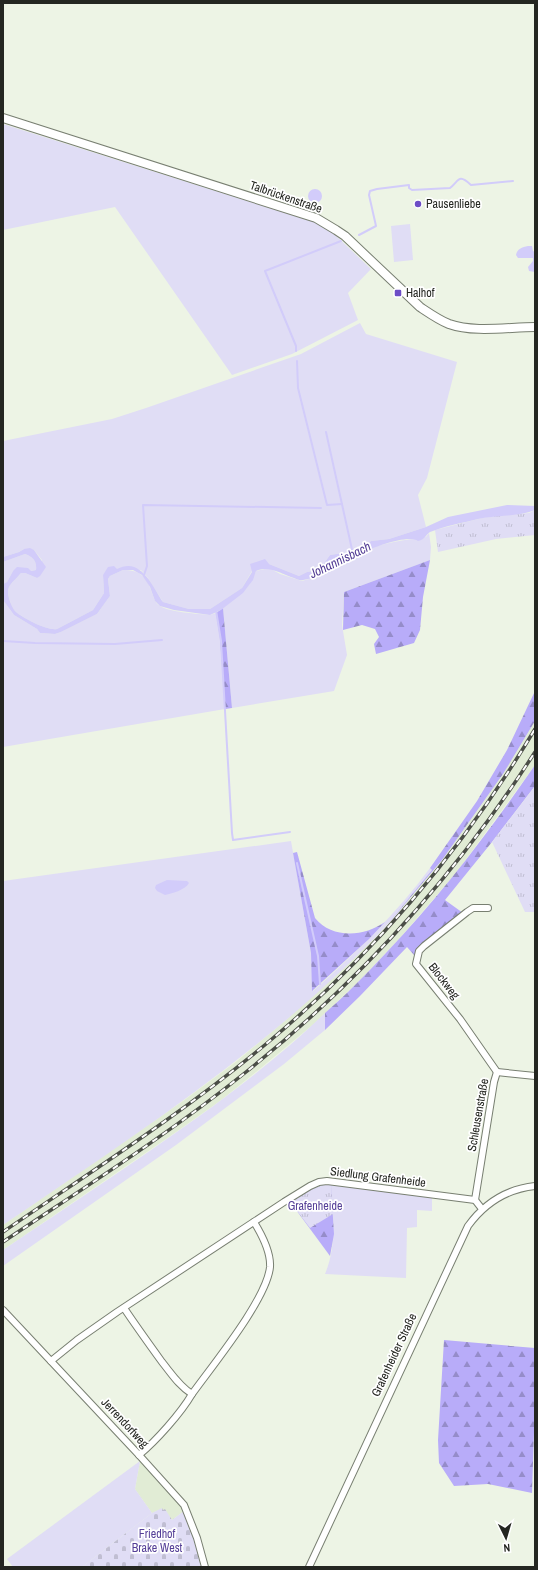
<svg xmlns="http://www.w3.org/2000/svg" width="538" height="1570" font-family="'Archivo Narrow',sans-serif">
<style>
.built{fill:#e1ecd5}
.green{fill:#e0ddf5}
.forest{fill:url(#forest-firs)}
.cemetery{fill:url(#cemetery-stones)}
.park{fill:url(#park-tufts)}
.water{fill:#d2ccfa}
.lines{fill:none;stroke-linecap:round;stroke-linejoin:round}
.stream{stroke:#d2ccfa;stroke-width:2}
.minor-casing{stroke:#787f71;stroke-width:8}
.major-casing{stroke:#787f71;stroke-width:10}
.minor{stroke:#fff;stroke-width:6}
.major{stroke:#fff;stroke-width:8}
.rail-casing{stroke:#4b4e47;stroke-width:3.5}
.rail{stroke:#fff;stroke-width:2;stroke-dasharray:6;stroke-linecap:butt}
.poi-dot{fill:#6d4dc6;stroke:#fff;stroke-width:1.5}
.labels{text-anchor:middle;dominant-baseline:central;stroke-width:3.5;stroke-linejoin:round;paint-order:stroke}
.street-label{font-size:12px;fill:#242621;stroke:#fff}
.poi-label{font-size:12px;fill:#242621;stroke:#fff;text-anchor:start}
.park-label{font-size:12px;fill:#553f97;stroke:#fff}
.water-label{font-size:13px;font-style:italic;fill:#533d95;stroke:#fff}
</style>
<defs>
<pattern id="forest-firs" width="22" height="20" patternUnits="userSpaceOnUse"><rect width="22" height="20" fill="#b8acf9"/><path d="M5 1l3.5 6h-7zM16 11l3.5 6h-7z" fill="#958cc9"/></pattern>
<pattern id="cemetery-stones" width="16" height="16" patternUnits="userSpaceOnUse"><rect width="16" height="16" fill="#e0ddf5"/><path d="M2 7V4a2 2 0 0 1 4 0v3zM10 15v-3a2 2 0 0 1 4 0v3z" fill="#c0bed2"/></pattern>
<pattern id="park-tufts" width="24" height="20" patternUnits="userSpaceOnUse"><rect width="24" height="20" fill="#e0ddf5"/><path d="M3 7l-1-3M5 7V3M7 7l1-3M15 17l-1-3M17 17v-4M19 17l1-3" fill="none" stroke="#c0bed2"/></pattern>
</defs>
<rect width="100%" height="100%" fill="#edf4e5"/>
<g class="built">
<polygon points="535,721 535,765 456,873 399,939 361,979 315,1023 256,1072 220,1101 169,1137 3,1250 3,1225 183,1101 237,1061 287,1019 369,939 376,937 387,925 442,860 503,774"/>
<polygon points="140,1461 180,1504 184,1511 172,1520 162,1509 152,1513 135,1489"/>
</g>
<g class="green">
<polygon points="3,124 317,223 330,230 371,269 348,293 358,320 292,354 232,375 115,207 3,230"/>
<polygon points="410,224 413,260 394,262 391,226"/>
<path d="M360,323L366,334L457,362L427,478L418,495L426,527L389,539L371,541L356,553L350,552L330,555L319,570L307,572L299,576L269,564L252,571L242,588L210,609H189L163,602L148,578L141,570L117,569L103,575L104,593L93,610L57,629C48,631 22,618 15,611C11,605 6,594 9,587C11,583 18,577 21,573H25L37,578L42,560L34,550L24,549L19,552L3,557V441L112,419L146,408L301,354Z"/>
<path d="M429,533L431,547L430,560L344,592L342,625L347,655L334,691L232,708L223,608C238,595 249,591 256,571L269,568L280,574L302,581L322,575L350,557L353,559C357,557 360,555 364,552C382,542 405,540 426,537Z"/>
<path d="M25,554C33,557 37,561 36,570L31,571H13L7,582L3,584V562Z"/>
<path d="M123,570C140,570 147,577 152,593C154,598 155,603 160,606C168,612 199,614 210,615L216,613L220,639L225,709L3,747V600L14,615L37,629L40,633L55,634L61,632L97,614L110,596L108,579L110,576Z"/>
<path d="M291,841L311,953L313,991C356,953 396,914 430,868L432,870C417,888 403,909 386,926C274,1045 137,1134 3,1225V881Z"/>
<path d="M325,1013V1030L284,1064L176,1145L3,1266V1250C68,1206 134,1163 198,1117C242,1085 286,1051 325,1013Z"/>
<path d="M331,1185L432,1198V1211L417,1210V1227L407,1228L406,1278L325,1274C337,1246 333,1215 331,1185Z"/>
<polygon points="140,1461 135,1489 152,1513 82,1567 13,1567 7,1559"/>
</g>
<g class="forest">
<polygon points="430,560 423,597 420,630 414,643 376,654 374,644 379,637 375,629 362,625 343,630 344,592"/>
<polygon points="223,608 232,708 225,709 220,639 216,613"/>
<polygon points="535,691 535,721 503,774 442,860 387,925 432,870 430,868 477,801 507,750"/>
<path d="M535,765V786L492,842L445,900L463,913L422,944L414,955L407,947L360,996L325,1030V1013C346,995 366,974 385,954C441,895 489,832 535,765Z"/>
<path d="M297,852L315,918C332,939 364,937 385,922L369,939L312,991L311,953L293,853Z"/>
<polygon points="323,1185 331,1185 334,1234 330,1256 291,1203 311,1190"/>
<polygon points="444,1340 535,1348 535,1402 532,1493 488,1484 454,1486 439,1463 438,1440"/>
</g>
<polygon class="cemetery" points="162,1508 163,1510 165,1509 172,1520 184,1511 194,1536 202,1567 82,1567 152,1513"/>
<g class="park">
<polygon points="535,510 535,535 496,539 438,552 435,530 486,517 529,513"/>
<polygon points="535,786 535,912 525,912 492,842"/>
<polygon points="323,1185 331,1185 333,1214 310,1228 291,1203 311,1190"/>
</g>
<g class="water">
<circle cx="315" cy="196" r="7"/>
<path d="M528,246H532L533,251L535,252V272L529,271L528,267L533,261V258H518L516,255C517,249 522,247 528,246Z"/>
<path d="M507,505L535,506V510C517,517 497,515 478,519C462,523 445,526 430,532C425,535 426,539 418,541C409,534 374,547 364,552C361,554 357,557 354,560L349,557C335,566 320,578 303,580C300,581 297,579 294,578C281,574 269,565 256,571L253,580L243,593L221,610L210,615L174,610L160,606L155,601L150,587L142,575L133,570H123L110,576L108,579L110,596L97,614L61,632L55,634L40,633L37,629L14,615L3,600V584L7,582L13,571L17,567L28,568L31,571L36,570C37,561 33,557 25,554L3,562V557L19,552L24,549L30,548L34,550L46,567L40,576L37,578L25,573H21C18,577 11,583 9,587C6,594 11,605 15,611C22,618 48,631 57,629L93,610L104,593L103,575L108,567L114,566L117,569C141,556 153,587 163,602L189,609H210L242,588L252,572L250,564L265,559L269,564L299,576L307,572L319,570L330,555L350,552L356,553L371,541L389,539L426,527L448,517Z"/>
<path d="M167,880L187,881L189,883C185,890 173,893 165,895L157,891L155,888L156,885Z"/>
</g>
<g class="lines">
<g class="stream">
<path d="M359,235L376,226L369,195L370,191L377,189L409,185V188L412,190L450,188C459,181 458,173 471,185L513,181"/>
<polyline points="296,351 296,346 265,271 341,241"/>
<polyline points="297,361 298,388 327,505 342,504"/>
<polyline points="326,432 353,554"/>
<polyline points="144,575 147,566 143,505 321,508"/>
<polyline points="216,610 221,641 232,833 233,840 290,832"/>
<polyline points="3,641 35,643 115,644 162,640"/>
<polyline points="297,863 318,956 320,984"/>
</g>
<defs>
<g id="minor">
<polyline points="488,908 473,908 467,912 424,946 419,951 416,964 460,1019 497,1072"/>
<polyline points="497,1072 535,1076"/>
<polyline points="475,1200 494,1082 497,1072"/>
<path d="M124,1308C136,1326 149,1344 162,1362C171,1373 179,1386 192,1394C212,1366 267,1299 270,1267C271,1252 262,1235 254,1222"/>
<polyline points="3,1310 139,1455 184,1505 197,1538 205,1567"/>
<polyline points="51,1361 77,1340 117,1312 284,1202 310,1186 319,1182 327,1181 475,1200 482,1209"/>
<path d="M139,1455C156,1441 181,1413 192,1394"/>
<path d="M309,1567L468,1226C484,1204 507,1189 535,1186"/>
</g>
<path id="major" d="M3,118L316,218L336,230L345,236L420,307C429,313 439,320 449,324C474,333 509,327 535,327"/>
</defs>
<use href="#minor" class="minor-casing"/>
<use href="#major" class="major-casing"/>
<use href="#minor" class="minor"/>
<use href="#major" class="major"/>
<defs>
<g id="rail">
<path d="M3,1232C92,1171 183,1113 266,1044C373,955 464,848 535,729"/>
<path d="M3,1242C85,1187 169,1134 246,1072C359,982 457,874 535,752"/>
</g>
</defs>
<use href="#rail" class="rail-casing"/>
<use href="#rail" class="rail"/>
</g>
<g class="poi-dot">
<circle cx="418" cy="204" r="4"/>
<rect x="394" y="289" width="8" height="8" rx="2"/>
</g>
<g class="labels">
<g class="street-label">
<text transform="translate(286 197) rotate(19)">Talbrückenstraße</text>
<text transform="translate(444 981) rotate(52)">Blockweg</text>
<text transform="translate(478 1115) rotate(-80)">Schleusenstraße</text>
<text transform="translate(378 1177) rotate(7)">Siedlung Grafenheide</text>
<text transform="translate(394 1355) rotate(-65)">Grafenheider Straße</text>
<text transform="translate(125 1423) rotate(47)">Jerrendorfweg</text>
</g>
<g class="poi-label">
<text x="426" y="204">Pausenliebe</text>
<text x="406" y="293">Halhof</text>
</g>
<g class="park-label">
<text x="315" y="1206">Grafenheide</text>
<text x="157" y="1534">Friedhof<tspan x="157" dy="14">Brake West</tspan></text>
</g>
<g class="water-label">
<text transform="translate(340 560) rotate(-26)">Johannisbach</text>
</g>
</g>
<rect width="538" height="1570" fill="none" stroke="#242621" stroke-width="8"/>
<g transform="translate(506 1538) rotate(175)" stroke="#ffffff" stroke-width="3" paint-order="stroke">
<path d="M0-3L7 15L0 10L-7 15Z" fill="#242621"/>
<text y="-6" font-size="11" font-weight="bold" text-anchor="middle" fill="#242621">N</text>
</g>
</svg>
